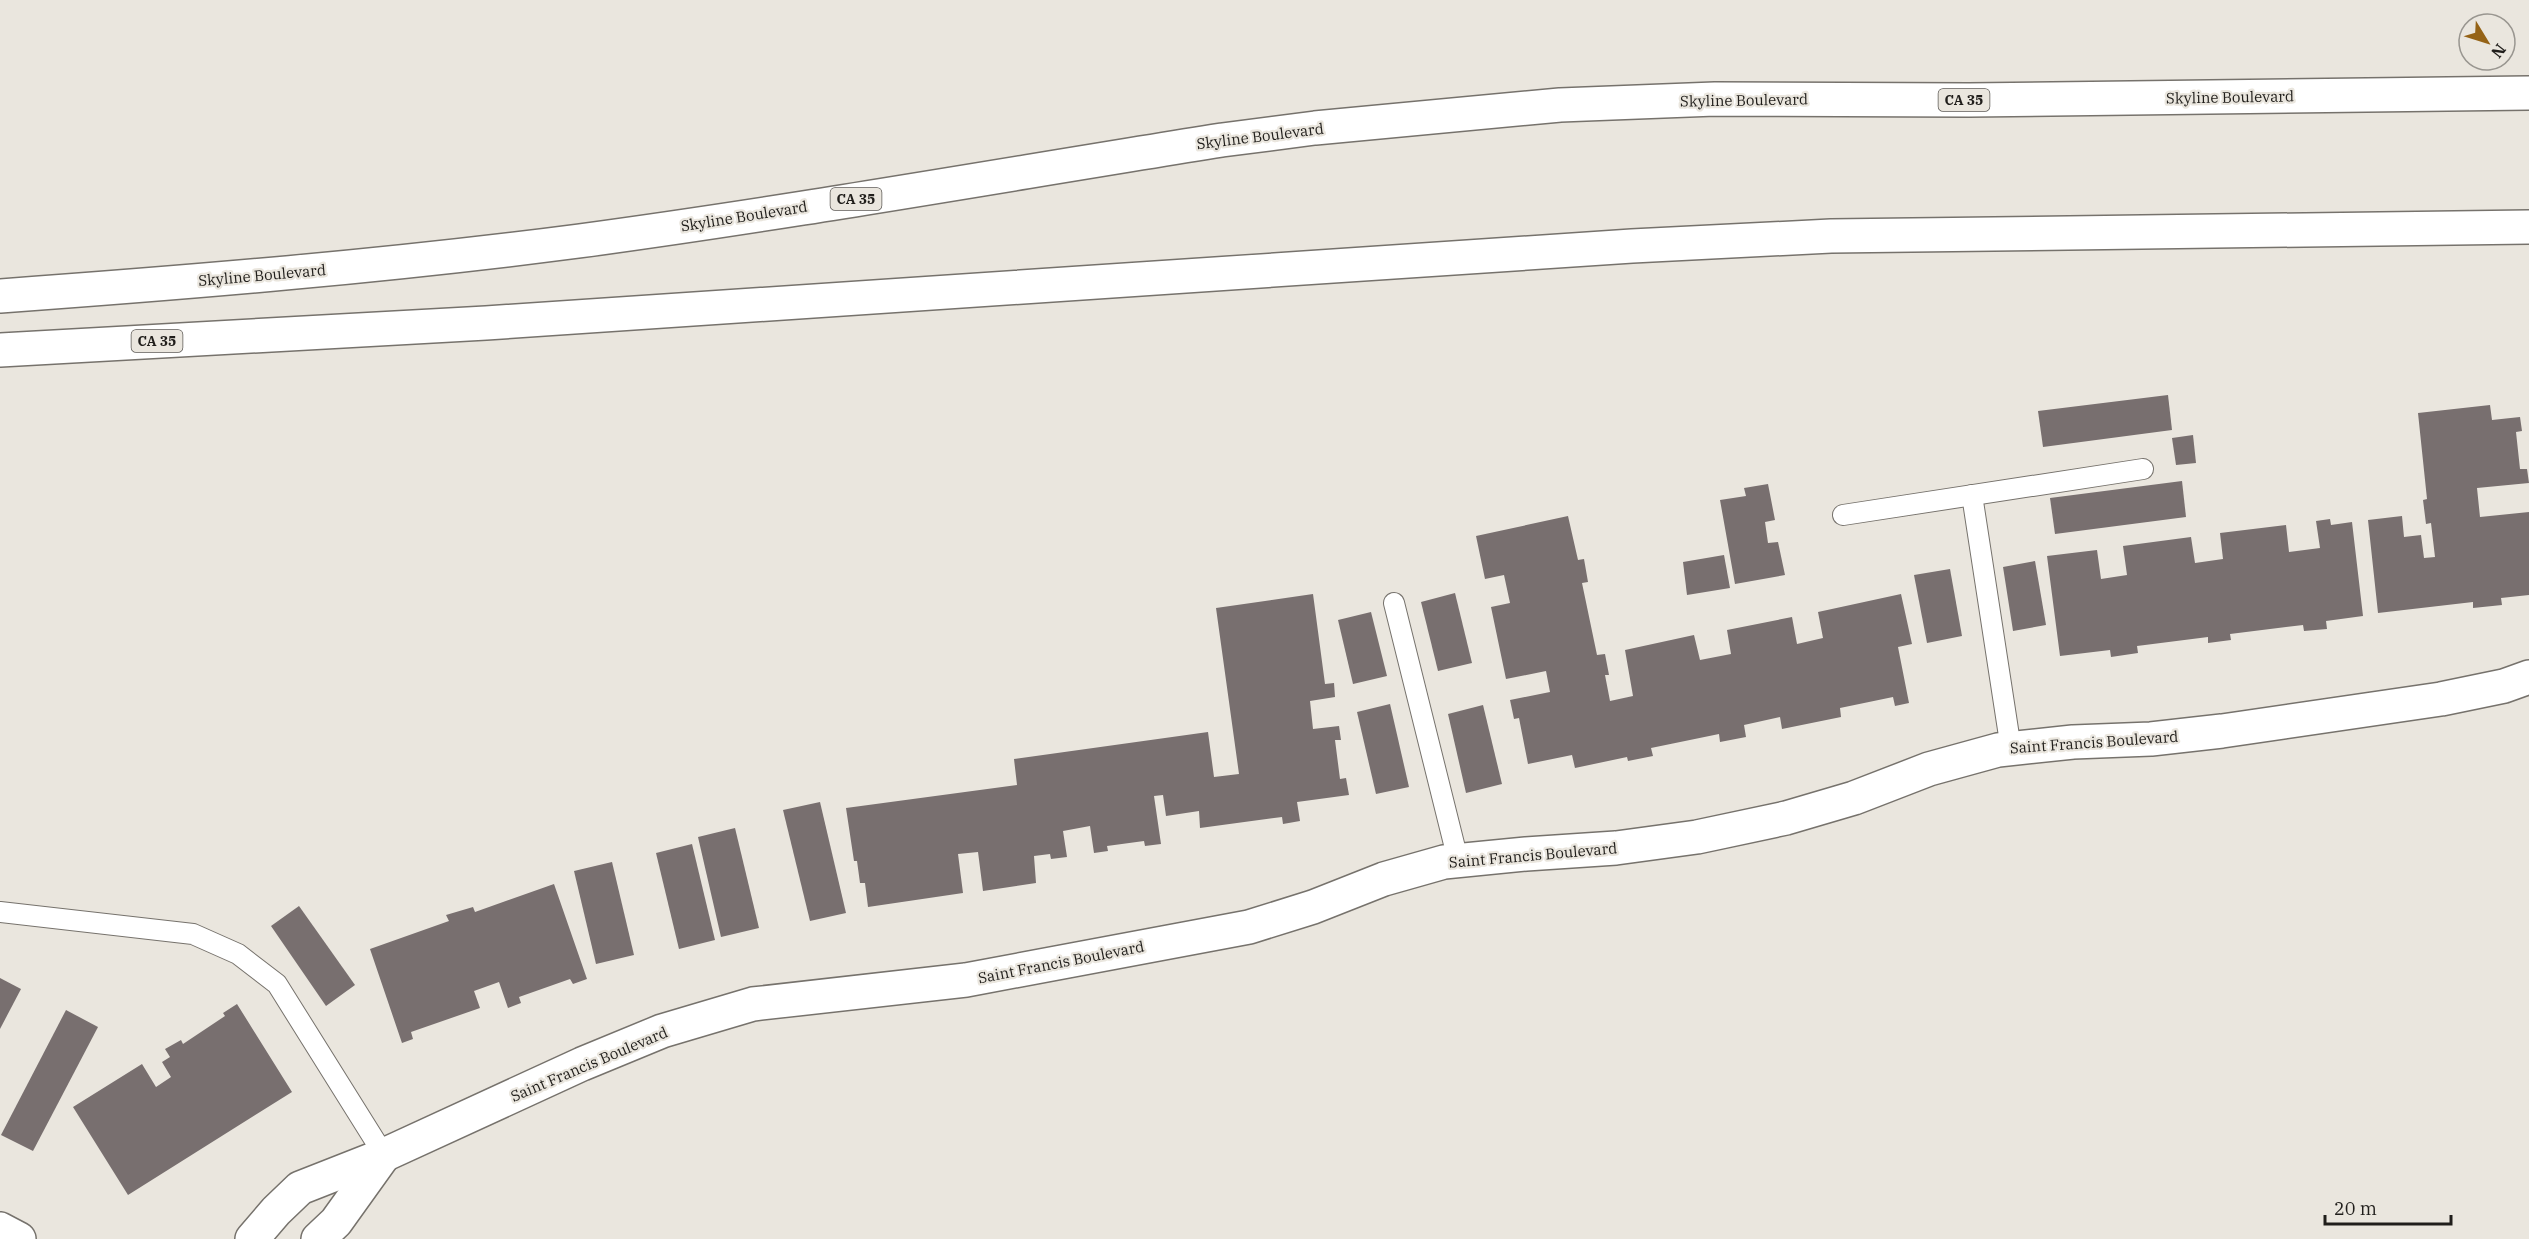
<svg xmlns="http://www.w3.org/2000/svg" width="2529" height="1239" font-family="'IBM Plex Serif',serif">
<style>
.building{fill:#786f6f}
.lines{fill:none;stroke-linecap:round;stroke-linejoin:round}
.lane-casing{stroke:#76726c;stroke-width:22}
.street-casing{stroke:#76726c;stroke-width:36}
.secondary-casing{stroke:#76726c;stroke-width:36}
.primary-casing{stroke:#76726c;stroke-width:36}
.lane{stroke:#fff;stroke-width:20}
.street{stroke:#fff;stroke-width:33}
.secondary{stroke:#fff;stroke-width:33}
.primary{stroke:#fff;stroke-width:33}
.labels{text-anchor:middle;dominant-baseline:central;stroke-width:4.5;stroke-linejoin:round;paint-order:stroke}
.shield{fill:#eae6de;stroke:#5d5a56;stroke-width:1.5}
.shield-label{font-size:14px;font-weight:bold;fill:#201e1b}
.street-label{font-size:15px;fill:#201e1b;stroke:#eae6de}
</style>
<rect width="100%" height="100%" fill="#eae6de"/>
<g class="building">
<polygon points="2168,395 2172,430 2043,447 2038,411"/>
<polygon points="2490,405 2492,420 2520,417 2522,431 2516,432 2520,469 2527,469 2529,483 2477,488 2480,517 2529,512 2529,595 2501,598 2502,605 2473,608 2473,602 2378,613 2368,520 2402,516 2404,537 2421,535 2424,558 2435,557 2431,523 2426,524 2423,500 2427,499 2418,413"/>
<polygon points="2193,435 2196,463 2176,465 2172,438"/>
<polygon points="2182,481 2186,517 2055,534 2050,498"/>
<polygon points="1768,484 1775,520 1765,522 1768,543 1778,542 1785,575 1735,584 1720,500 1746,496 1744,488"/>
<polygon points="1568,516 1578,560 1584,559 1588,582 1582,583 1597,655 1605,654 1609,675 1605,675 1610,701 1633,696 1625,650 1694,635 1700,660 1731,654 1727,630 1792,617 1797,644 1823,638 1818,612 1901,594 1912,644 1898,647 1909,703 1895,706 1893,697 1840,708 1841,717 1782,729 1780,717 1744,725 1746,737 1720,742 1719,734 1651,748 1653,756 1628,761 1627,757 1575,768 1572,755 1528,764 1519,718 1514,719 1510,700 1550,692 1546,671 1506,679 1491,607 1510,603 1504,575 1485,579 1476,536"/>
<polygon points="2330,519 2331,525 2352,522 2363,616 2326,621 2327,629 2304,631 2303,625 2230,634 2231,640 2208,643 2208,637 2137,646 2138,653 2111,657 2110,650 2060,656 2047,556 2097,550 2101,579 2127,575 2123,546 2191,537 2195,563 2223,559 2220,533 2286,525 2289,552 2320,548 2316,521"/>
<polygon points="1724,555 1730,588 1687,595 1683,562"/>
<polygon points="2035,561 2046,625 2013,631 2003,567"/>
<polygon points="1950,569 1962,636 1927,643 1914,575"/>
<polygon points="1455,593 1472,663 1438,671 1421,602"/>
<polygon points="1313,594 1325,684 1334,683 1335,697 1310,701 1313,729 1339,726 1341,740 1335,740 1340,779 1346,778 1349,795 1297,802 1300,821 1283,824 1282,817 1200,828 1199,811 1166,816 1163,795 1154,796 1161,844 1145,846 1144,841 1107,846 1108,851 1094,853 1090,826 1063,831 1067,857 1051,859 1050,854 1034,856 1036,883 983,891 978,852 958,854 963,893 868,907 865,883 860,883 857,861 854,861 846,808 1017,785 1014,759 1208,732 1214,777 1239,774 1216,608"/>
<polygon points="1371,612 1387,676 1353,684 1338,620"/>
<polygon points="1390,704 1409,787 1376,794 1357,712"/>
<polygon points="1483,705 1502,784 1466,793 1448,714"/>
<polygon points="820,802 846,913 810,921 783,810"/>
<polygon points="735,828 759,928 721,937 698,837"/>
<polygon points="692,844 715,940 679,949 656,853"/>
<polygon points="612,862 634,955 596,964 574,871"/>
<polygon points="554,884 587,979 573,984 570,979 519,997 521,1003 508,1008 499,982 474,991 480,1008 411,1032 413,1039 402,1043 370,949 449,921 446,915 473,907 475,912"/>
<polygon points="299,906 355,985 326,1006 271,926"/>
<polygon points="0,978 21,989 0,1029"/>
<polygon points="237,1004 292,1092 128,1195 73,1107 142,1064 156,1087 171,1077 162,1062 170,1057 165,1049 181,1040 183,1044 225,1016 223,1013"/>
<polygon points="66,1010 98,1027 33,1151 1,1135"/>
</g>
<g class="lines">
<defs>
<g id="lane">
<polyline points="1972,495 2011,749"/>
<polyline points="1843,515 2143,469"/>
<polyline points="1394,603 1458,860"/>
<polyline points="0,912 193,934 238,954 277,984 384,1155"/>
</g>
<g id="street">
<polyline points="252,1239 276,1211 300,1188 384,1155 582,1064 662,1031 753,1004 966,980 1249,927 1313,907 1384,879 1444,862 1526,854 1616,848 1697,837 1786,818 1854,798 1929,769 1998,750 2073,742 2151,739 2222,731 2441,699 2504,686 2529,677"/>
<polyline points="318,1239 336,1222 384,1155"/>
</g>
<polyline id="secondary" points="0,1229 19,1239"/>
<g id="primary">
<path d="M0,296C193,282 387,266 579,241C794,212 1008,174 1222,140L1315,128L1560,105L1715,99L1969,100L2529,93"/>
<polyline points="0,350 486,323 1632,246 1831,236 2529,227"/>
</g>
</defs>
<use href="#lane" class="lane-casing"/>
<use href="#street" class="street-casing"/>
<use href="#secondary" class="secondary-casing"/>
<use href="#primary" class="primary-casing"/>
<use href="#lane" class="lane"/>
<use href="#street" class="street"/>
<use href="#secondary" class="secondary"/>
<use href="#primary" class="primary"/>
</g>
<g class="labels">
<g class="shield">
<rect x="1938.5" y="89" width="51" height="22" rx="4.5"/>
<rect x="830.5" y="188" width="51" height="22" rx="4.5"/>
<rect x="131.5" y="330" width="51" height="22" rx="4.5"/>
</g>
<g class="shield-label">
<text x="1964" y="100">CA 35</text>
<text x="856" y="199">CA 35</text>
<text x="157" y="341">CA 35</text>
</g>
<g class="street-label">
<text transform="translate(2230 97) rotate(-1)">Skyline Boulevard</text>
<text transform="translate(1744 100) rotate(-1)">Skyline Boulevard</text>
<text transform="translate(1260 136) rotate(-7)">Skyline Boulevard</text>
<text transform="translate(744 216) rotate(-9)">Skyline Boulevard</text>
<text transform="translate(262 275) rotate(-5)">Skyline Boulevard</text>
<text transform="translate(2094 742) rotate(-4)">Saint Francis Boulevard</text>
<text transform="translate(1533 855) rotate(-5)">Saint Francis Boulevard</text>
<text transform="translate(1061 962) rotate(-11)">Saint Francis Boulevard</text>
<text transform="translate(589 1064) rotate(-23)">Saint Francis Boulevard</text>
</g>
</g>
<g transform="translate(2487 42) rotate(128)"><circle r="28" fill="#eae6de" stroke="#999690" stroke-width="1.5"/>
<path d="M0-4.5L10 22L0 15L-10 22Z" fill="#956316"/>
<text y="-9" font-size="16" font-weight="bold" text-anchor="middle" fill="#201e1b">N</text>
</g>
<path d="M2325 1215v9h126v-9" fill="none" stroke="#201e1b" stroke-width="3"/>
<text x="2334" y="1215" font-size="18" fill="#201e1b" stroke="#eae6de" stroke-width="4.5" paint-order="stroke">20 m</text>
</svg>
